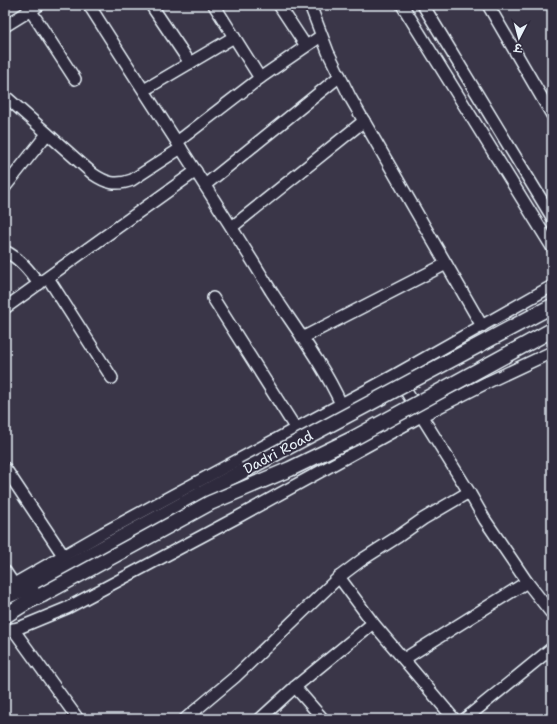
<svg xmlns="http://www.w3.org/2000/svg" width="557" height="724" font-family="'Shantell Sans','Playpen Sans Deva',sans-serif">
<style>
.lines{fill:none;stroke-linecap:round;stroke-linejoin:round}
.minor-casing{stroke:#e8f1f8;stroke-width:14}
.tertiary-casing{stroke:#e8f1f8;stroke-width:17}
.minor{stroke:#2f2a3d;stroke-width:11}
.tertiary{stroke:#2f2a3d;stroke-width:14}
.tertiary-bridge-casing{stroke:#e8f1f8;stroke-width:17;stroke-linecap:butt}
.tertiary-bridge{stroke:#2f2a3d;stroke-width:14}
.labels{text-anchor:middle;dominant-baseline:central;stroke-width:3;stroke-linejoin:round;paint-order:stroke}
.street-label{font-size:14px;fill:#e8f1f8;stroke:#2f2a3d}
</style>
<rect width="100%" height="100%" fill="#3a3648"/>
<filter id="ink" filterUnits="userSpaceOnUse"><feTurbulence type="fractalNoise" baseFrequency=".025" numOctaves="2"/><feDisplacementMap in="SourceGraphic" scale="8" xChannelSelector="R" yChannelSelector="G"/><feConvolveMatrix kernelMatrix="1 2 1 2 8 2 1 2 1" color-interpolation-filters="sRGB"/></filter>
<g filter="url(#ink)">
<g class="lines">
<defs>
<g id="minor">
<polyline points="27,5 75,79"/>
<path d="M89,5C149,100 212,194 271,291C295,328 323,364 341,404"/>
<polyline points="151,5 190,63"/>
<polyline points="214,5 260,78"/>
<polyline points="279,5 306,46"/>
<polyline points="310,5 328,52 350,97 482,326"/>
<polyline points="402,5 552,247"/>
<polyline points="423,5 552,217"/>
<polyline points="488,5 552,115"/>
<polyline points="5,26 39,5"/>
<polyline points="144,90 234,37"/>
<path d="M5,96L93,174C106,183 116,186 132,180L181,148"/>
<polyline points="177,142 260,78 321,36"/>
<polyline points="205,185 340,76"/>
<polyline points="5,187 47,134"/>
<polyline points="232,227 364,121"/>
<path d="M5,251C20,259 29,270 39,284"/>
<polyline points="48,278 112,378"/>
<polyline points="213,298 296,429"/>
<polyline points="5,308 196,171"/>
<polyline points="302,338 446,264"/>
<polyline points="399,380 469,492 485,520 527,582 552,614"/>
<polyline points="5,468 63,555"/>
<polyline points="5,571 17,589"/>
<polyline points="339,577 373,623 454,719"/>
<polyline points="14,584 103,533 395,375 552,286"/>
<polyline points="13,629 78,719"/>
<polyline points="5,632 21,627 67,608 236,518 421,416 486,383 552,352"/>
<polyline points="404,659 527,582"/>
<polyline points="295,687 323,719"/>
<polyline points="185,719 235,677 339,577 363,559 399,536 423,519 469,492"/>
<polyline points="260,719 295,687 373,623"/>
<polyline points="465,719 552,648"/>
</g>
<g id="tertiary">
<polyline points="5,597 38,583 245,470"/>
<polyline points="5,616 27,602 42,595"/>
</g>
</defs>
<use href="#minor" class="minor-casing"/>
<use href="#tertiary" class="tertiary-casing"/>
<use href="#minor" class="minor"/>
<use href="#tertiary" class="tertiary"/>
<defs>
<g id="tertiary-bridge">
<polyline points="245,470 552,306"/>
<polyline points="42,595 210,503 290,469 354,438 552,330"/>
</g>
</defs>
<use href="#tertiary-bridge" class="tertiary-bridge-casing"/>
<use href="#tertiary-bridge" class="tertiary-bridge"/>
</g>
</g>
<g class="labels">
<g class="street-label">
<text transform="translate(278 452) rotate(-28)">Dadri Road</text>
</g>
</g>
<rect width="557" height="724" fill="none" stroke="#2f2a3d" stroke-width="20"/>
<rect x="10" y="10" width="537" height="704" fill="none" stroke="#e8f1f8" stroke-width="1.5" filter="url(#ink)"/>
<g transform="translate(519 38) rotate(186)" stroke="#2f2a3d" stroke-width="3" paint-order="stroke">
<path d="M0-3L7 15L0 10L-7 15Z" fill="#e8f1f8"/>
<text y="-6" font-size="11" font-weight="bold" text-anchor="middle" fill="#e8f1f8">उ</text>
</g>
</svg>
